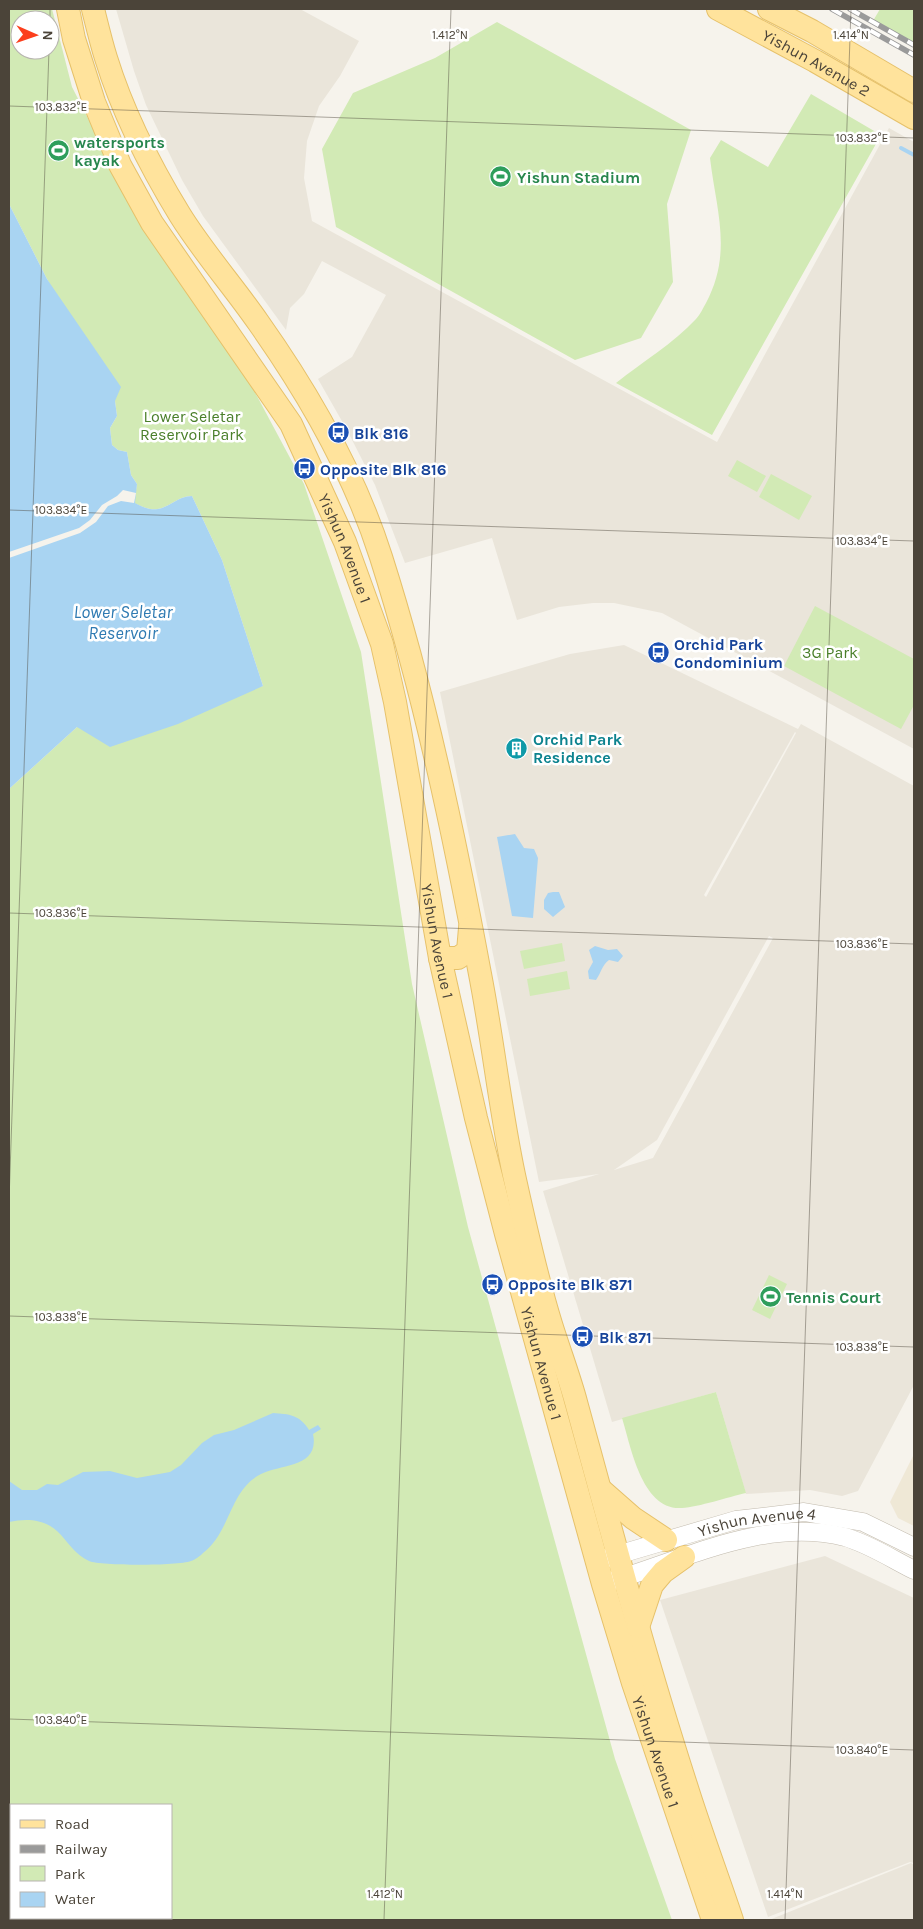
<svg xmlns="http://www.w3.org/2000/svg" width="923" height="1929" font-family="Karla,sans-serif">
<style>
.residential{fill:#eae5da;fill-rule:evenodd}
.education{fill:#efe8d6}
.green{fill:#d2eab5;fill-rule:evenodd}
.water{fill:#a9d4f2}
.pier{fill:#f6f3ec}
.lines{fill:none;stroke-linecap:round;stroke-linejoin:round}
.stream{stroke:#a9d4f2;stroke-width:4}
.tertiary-casing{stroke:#c2bbae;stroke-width:19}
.primary-casing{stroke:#e6c16a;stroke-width:24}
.tertiary{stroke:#fff;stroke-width:18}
.primary{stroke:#ffe39c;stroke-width:22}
.rail-casing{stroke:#9a9a9a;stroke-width:5.5}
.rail{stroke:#fff;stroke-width:4;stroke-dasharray:11;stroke-linecap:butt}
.ticks{fill:none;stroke:#4b4439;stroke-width:1;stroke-opacity:0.45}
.labels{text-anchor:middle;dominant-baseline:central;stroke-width:5;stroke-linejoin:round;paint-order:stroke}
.street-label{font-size:16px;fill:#4b4439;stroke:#fff}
.leisure-label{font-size:16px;font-weight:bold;fill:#27864d;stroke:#fff;text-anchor:start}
.park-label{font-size:16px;fill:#4a7f2a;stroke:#fff}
.transit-label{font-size:16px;font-weight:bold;fill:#164399;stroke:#fff;text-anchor:start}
.culture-label{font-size:16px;font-weight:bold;fill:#0d838f;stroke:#fff;text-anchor:start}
.water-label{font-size:18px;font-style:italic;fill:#2e7ab2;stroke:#fff}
.ticks-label{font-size:12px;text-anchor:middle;fill:#4b4439;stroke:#fff;stroke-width:5;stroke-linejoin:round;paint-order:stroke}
</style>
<rect width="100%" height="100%" fill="#f6f3ec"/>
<g class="residential">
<polygon points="116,9 300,9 359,41 340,76 319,106 307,141 304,178 312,221 717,442 889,128 914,142 914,749 662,613 614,603 593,603 559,607 517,620 492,538 405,563 375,485 347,430 318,379 352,357 386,295 322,261 304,294 290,308 286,330 203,216 182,180 146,105 134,71"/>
<path d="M624,645L798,729L801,724L914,786V1385L858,1491L842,1496L810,1490L746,1494L716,1392L612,1422L543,1191L599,1174L539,1182L440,692L570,654ZM795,732L796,733L706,897L704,895ZM769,936L773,938L653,1158L614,1170L657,1140Z"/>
<polygon points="825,1556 914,1598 914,1863 910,1862 768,1917 660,1600"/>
<polygon points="911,1863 914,1865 914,1920 769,1920"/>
</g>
<polygon class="education" points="914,1454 914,1526 898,1518 890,1502"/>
<g class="green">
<path d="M9,9H52L72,87L115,171L251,385L304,484L361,652L412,984L468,1227L615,1759L672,1920H9V789L77,727L263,686L222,560L192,496C176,496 166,512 150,509C145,508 139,505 134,503L137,484L131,475L127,452L118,450L112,445L110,428L117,416L115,401L47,279L9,204ZM20,20H50V50H20ZM11,1805H171V1918H11Z"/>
<polygon points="880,9 914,9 914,43 873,21"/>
<polygon points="497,22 691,130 667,204 673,282 641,338 575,360 336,227 322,149 353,93 435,58"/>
<path d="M811,94L881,135L712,435L616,383C642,362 673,344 696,319C700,315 703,308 706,303C733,252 716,210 710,158L721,140L768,167Z"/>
<polygon points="737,460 766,476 757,492 728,476"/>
<polygon points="771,474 812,496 799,520 759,497"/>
<polygon points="815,606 914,659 914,705 901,729 784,666"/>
<polygon points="562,943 565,961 524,969 520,951"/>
<polygon points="567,971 570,989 530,996 527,979"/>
<polygon points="769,1275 787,1284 770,1319 752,1310"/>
<path d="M716,1392L746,1493C728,1497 699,1507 682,1508C642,1511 631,1447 622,1418Z"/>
</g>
<g class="water">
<path d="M9,204L47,279L121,387L115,401L117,416L110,428L112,445L118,450L127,452L131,475L137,484L135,503C139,505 145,508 150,509C166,512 176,496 192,496L222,560L263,686L178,724L110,747L77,727L9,789Z"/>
<polygon points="515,834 524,848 534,849 538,858 533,918 512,916 497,837"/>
<polygon points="553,892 559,892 565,907 553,917 544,909 544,900 548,893"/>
<path d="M595,946L608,950L617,949L623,956L618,962L609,960C602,965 601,973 596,980L589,979L588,971L593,962L589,950Z"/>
<path d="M273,1413C289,1414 300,1415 309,1430L318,1425L321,1429L313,1434C320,1468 281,1464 261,1474C229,1490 231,1532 203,1553C200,1556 195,1560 191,1561C177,1566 101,1566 89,1561C76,1555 70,1545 61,1535C47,1519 28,1518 9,1522V1481L22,1490H37L47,1484L58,1485L83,1472L110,1471L137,1478L170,1472L181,1465L202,1443L214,1435L234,1430Z"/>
</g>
<polygon class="pier" points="123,490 136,493 134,503 121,501 108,506 96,522 80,533 9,558 9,552 79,528 90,520 102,505 117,496"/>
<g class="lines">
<polyline class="stream" points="901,148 914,155"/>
<defs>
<g id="tertiary">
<path id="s1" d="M607,1558L736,1520L804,1512L863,1522L914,1547"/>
<path d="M612,1581C686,1559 766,1517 845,1537C869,1544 892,1559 914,1570"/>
</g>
<g id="primary">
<path id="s2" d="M68,9L74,39L94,102L120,165L152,223L291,424L345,542L382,644L395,702L440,958L476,1118L506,1234L603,1584L633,1683L713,1920"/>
<path d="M93,9C97,25 101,42 106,58C123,113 150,166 180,215C203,252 233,286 258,322C309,394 354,472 381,557C424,692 454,834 480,974C493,1041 500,1109 514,1175C525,1225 536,1276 551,1324C559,1350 569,1376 576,1402C611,1530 645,1658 686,1785C700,1830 717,1875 732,1920"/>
<path id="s3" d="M718,9L815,61L914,118"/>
<polyline points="769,9 812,31 914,91"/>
<polyline points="440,958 458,958 468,951 470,928"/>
<polyline points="600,1489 633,1518 666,1540"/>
<polyline points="638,1627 652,1585 663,1572 684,1557"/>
</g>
</defs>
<use href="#tertiary" class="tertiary-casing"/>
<use href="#primary" class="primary-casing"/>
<use href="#tertiary" class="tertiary"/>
<use href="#primary" class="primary"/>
<defs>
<g id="rail">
<polyline points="832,9 914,55"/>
<polyline points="850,9 914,45"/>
</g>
</defs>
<use href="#rail" class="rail-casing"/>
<use href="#rail" class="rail"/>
</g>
<path class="ticks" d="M50,20V9M9,106L914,138M9,510L914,541M9,913L914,944M9,1201L49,50M9,1316L914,1347M9,1719L914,1750M384,1920L451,9M785,1920L851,9"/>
<defs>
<symbol id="stadium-disc" viewBox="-11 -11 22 22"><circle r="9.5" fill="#2e9e5b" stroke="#fff"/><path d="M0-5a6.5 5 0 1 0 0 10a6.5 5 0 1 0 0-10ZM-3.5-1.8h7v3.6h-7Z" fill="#fff"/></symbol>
<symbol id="bus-disc" viewBox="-11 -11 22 22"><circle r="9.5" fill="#1a4fb4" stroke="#fff"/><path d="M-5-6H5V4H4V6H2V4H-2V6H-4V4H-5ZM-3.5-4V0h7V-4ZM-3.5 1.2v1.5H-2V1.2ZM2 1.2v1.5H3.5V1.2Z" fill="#fff"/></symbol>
<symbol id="building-disc" viewBox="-11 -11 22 22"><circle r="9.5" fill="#0f9aa8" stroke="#fff"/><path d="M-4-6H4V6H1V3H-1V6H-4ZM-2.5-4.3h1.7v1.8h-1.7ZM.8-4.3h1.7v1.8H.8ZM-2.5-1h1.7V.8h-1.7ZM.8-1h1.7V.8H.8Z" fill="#fff"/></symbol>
</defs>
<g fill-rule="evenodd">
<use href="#stadium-disc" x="46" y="138" width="25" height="25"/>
<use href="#stadium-disc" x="488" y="164" width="25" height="25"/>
<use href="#bus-disc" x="326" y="420" width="25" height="25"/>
<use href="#bus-disc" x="292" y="456" width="25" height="25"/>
<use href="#bus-disc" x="646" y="640" width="25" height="25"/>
<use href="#building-disc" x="504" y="736" width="25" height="25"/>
<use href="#bus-disc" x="480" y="1272" width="25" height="25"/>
<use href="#stadium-disc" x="758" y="1284" width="25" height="25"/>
<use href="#bus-disc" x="570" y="1324" width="25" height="25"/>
</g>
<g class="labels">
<g class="street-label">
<text stroke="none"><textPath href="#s3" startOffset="112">Yishun Avenue 2</textPath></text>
<text stroke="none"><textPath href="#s2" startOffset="611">Yishun Avenue 1</textPath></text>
<text stroke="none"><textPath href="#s2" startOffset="1016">Yishun Avenue 1</textPath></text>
<text stroke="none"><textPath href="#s2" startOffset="1451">Yishun Avenue 1</textPath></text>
<text stroke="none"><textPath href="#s1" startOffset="155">Yishun Avenue 4</textPath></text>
<text stroke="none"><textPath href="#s2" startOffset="1856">Yishun Avenue 1</textPath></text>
</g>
<g class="leisure-label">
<text x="74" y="142">watersports<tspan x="74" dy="18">kayak</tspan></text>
<text x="517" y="177">Yishun Stadium</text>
<text x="786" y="1297">Tennis Court</text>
</g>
<g class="park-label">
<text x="192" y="416">Lower Seletar<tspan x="192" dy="18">Reservoir Park</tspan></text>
<text x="830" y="652">3G Park</text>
</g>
<g class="transit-label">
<text x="354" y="433">Blk 816</text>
<text x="320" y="469">Opposite Blk 816</text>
<text x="674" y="644">Orchid Park<tspan x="674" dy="18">Condominium</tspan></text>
<text x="508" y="1284">Opposite Blk 871</text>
<text x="599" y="1337">Blk 871</text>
</g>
<g class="culture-label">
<text x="533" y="739">Orchid Park<tspan x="533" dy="18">Residence</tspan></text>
</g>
<g class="water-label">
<text x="123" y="612">Lower Seletar<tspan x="123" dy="21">Reservoir</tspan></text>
</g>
</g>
<g class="ticks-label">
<text x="450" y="39">1.412°N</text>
<text x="851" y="39">1.414°N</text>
<text x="61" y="111">103.832°E</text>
<text x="862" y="142">103.832°E</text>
<text x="61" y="514">103.834°E</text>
<text x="862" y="545">103.834°E</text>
<text x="61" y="917">103.836°E</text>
<text x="862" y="948">103.836°E</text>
<text x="61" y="1321">103.838°E</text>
<text x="862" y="1351">103.838°E</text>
<text x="61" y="1724">103.840°E</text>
<text x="862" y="1754">103.840°E</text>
<text x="385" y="1898">1.412°N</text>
<text x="785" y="1898">1.414°N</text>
</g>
<rect width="923" height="1929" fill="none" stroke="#4b4439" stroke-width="20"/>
<rect x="10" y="1804" width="162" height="115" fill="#ffffff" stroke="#b7b4b0"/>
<rect x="20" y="1820" width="25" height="8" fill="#ffe39c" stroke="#b7b4b0"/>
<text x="55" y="1829" font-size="15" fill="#4b4439">Road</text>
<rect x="20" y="1845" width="25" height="8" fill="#9a9a9a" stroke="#b7b4b0"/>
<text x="55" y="1854" font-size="15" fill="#4b4439">Railway</text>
<rect x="20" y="1866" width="25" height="15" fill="#d2eab5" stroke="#b7b4b0"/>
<text x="55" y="1879" font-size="15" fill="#4b4439">Park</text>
<rect x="20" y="1892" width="25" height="15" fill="#a9d4f2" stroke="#b7b4b0"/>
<text x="55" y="1904" font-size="15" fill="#4b4439">Water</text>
<g transform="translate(35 35) rotate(92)"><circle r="24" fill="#ffffff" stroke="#b7b4b0"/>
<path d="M0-4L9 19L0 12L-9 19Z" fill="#fc3f1d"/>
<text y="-8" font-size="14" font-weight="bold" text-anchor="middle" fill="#4b4439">N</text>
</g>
</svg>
